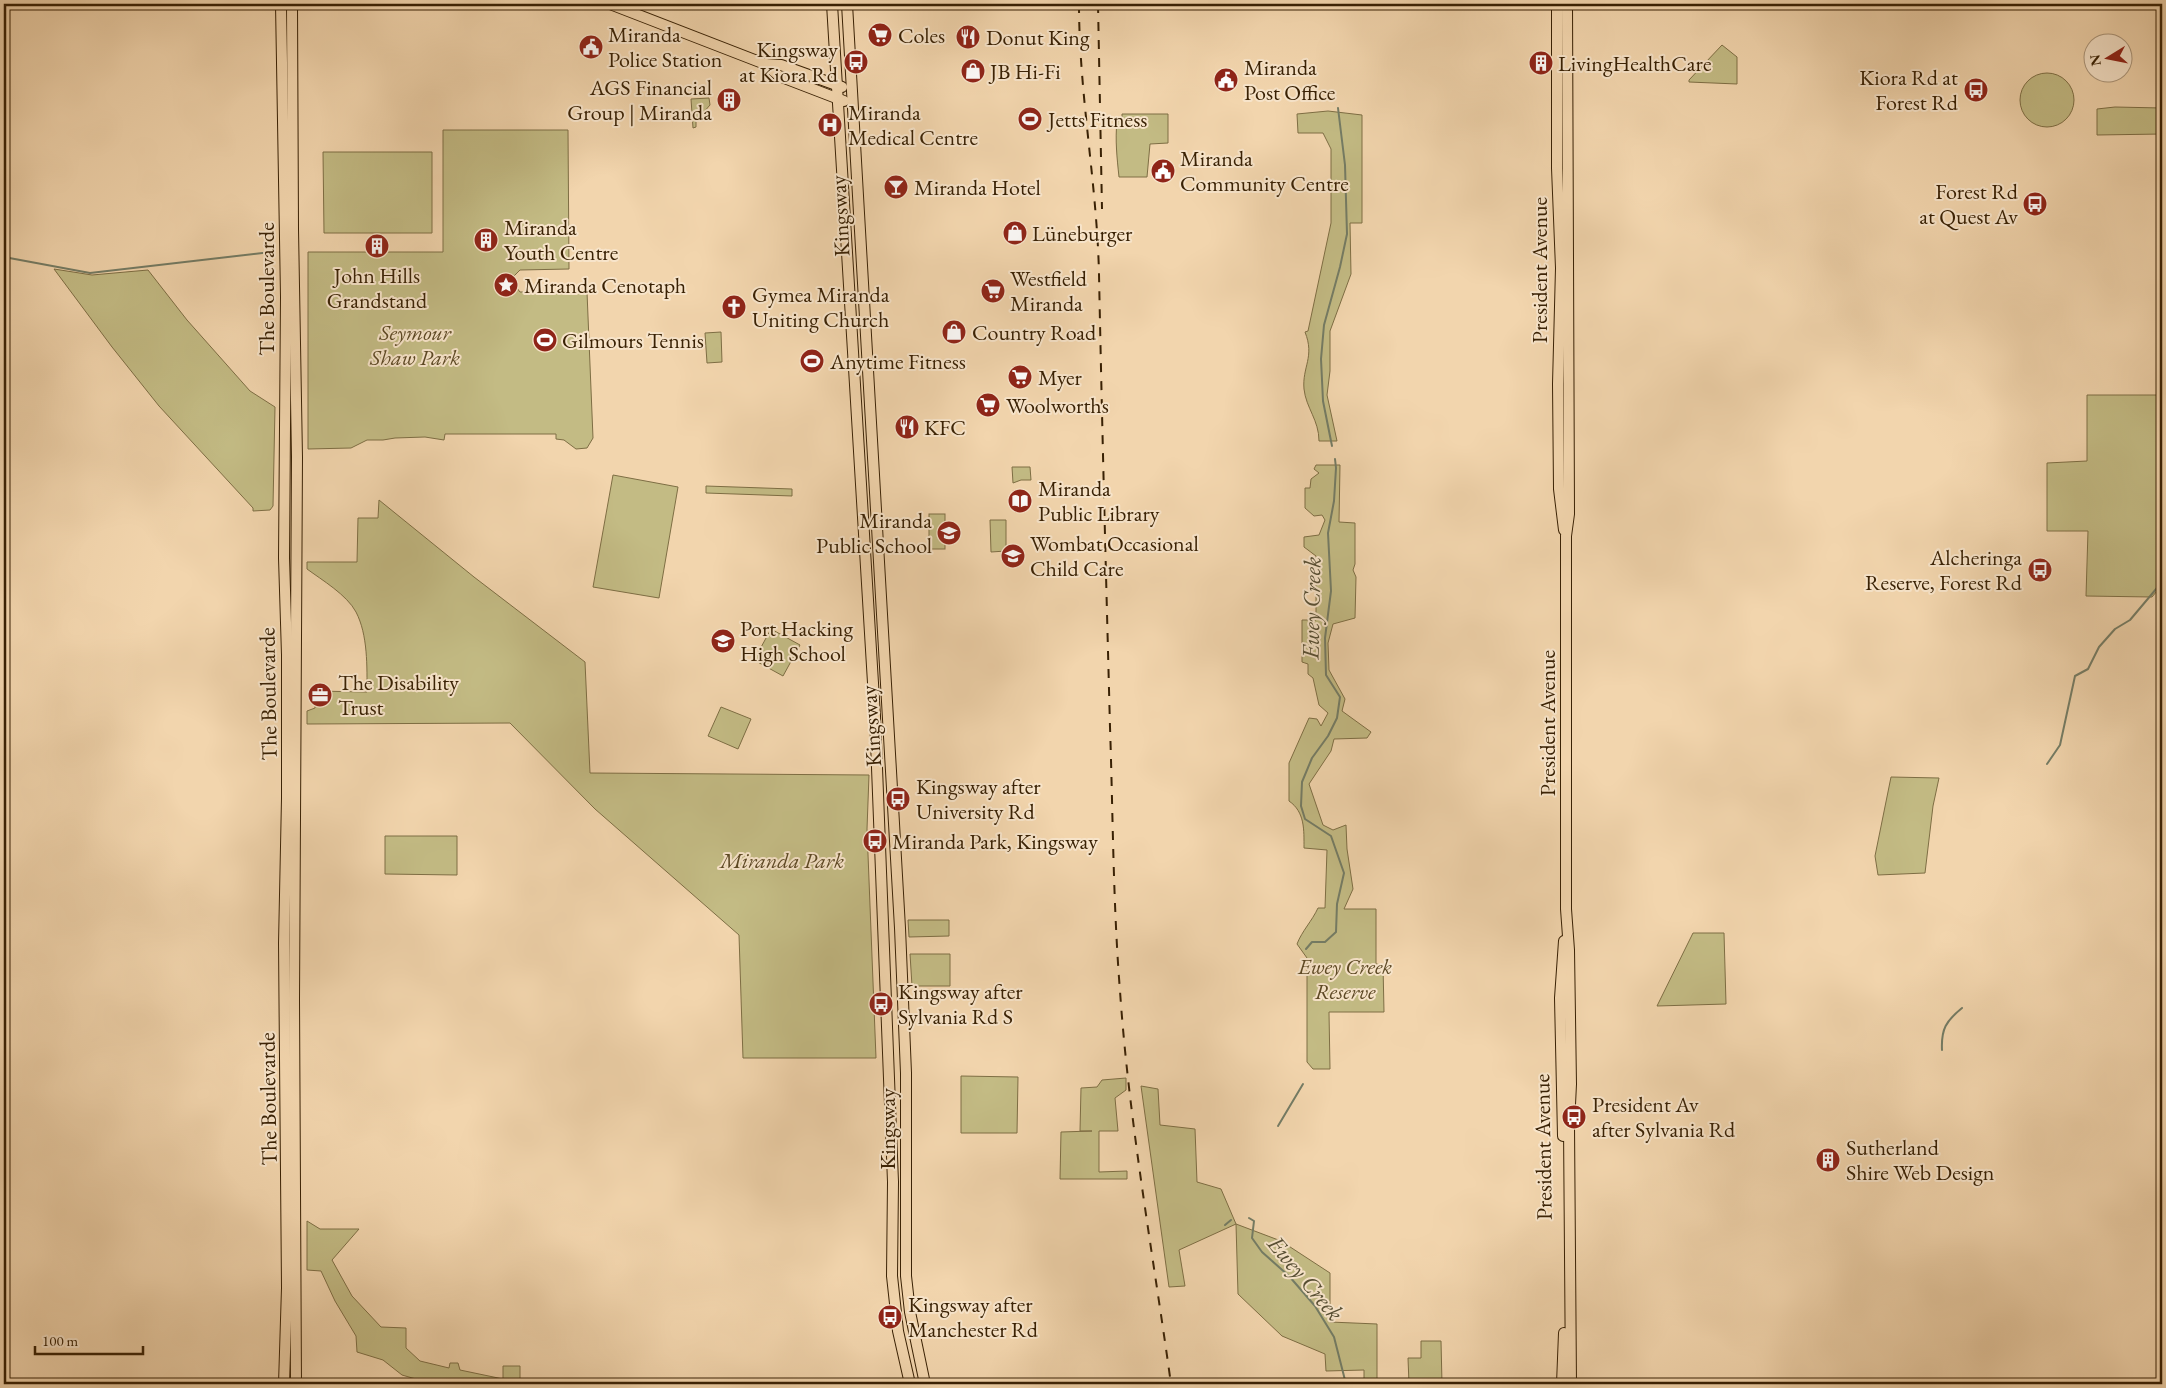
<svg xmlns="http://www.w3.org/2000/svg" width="2166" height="1388" font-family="'EB Garamond',serif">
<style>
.green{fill:#c3bb84;stroke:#7e6e44}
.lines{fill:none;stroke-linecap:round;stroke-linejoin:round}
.stream{stroke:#747c65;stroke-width:2}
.major-casing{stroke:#392104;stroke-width:12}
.major{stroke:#f2d5ad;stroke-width:10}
.rail{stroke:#392104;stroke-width:2;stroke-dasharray:9 9;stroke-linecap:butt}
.labels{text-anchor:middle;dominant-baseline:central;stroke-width:4;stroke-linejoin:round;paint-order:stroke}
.poi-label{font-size:22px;fill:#392104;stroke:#f7e4ca;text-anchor:start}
.street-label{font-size:22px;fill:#392104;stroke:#f7e4ca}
.park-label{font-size:22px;font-style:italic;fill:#5c4824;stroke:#f7e4ca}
.water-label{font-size:24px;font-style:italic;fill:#574f34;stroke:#f7e4ca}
</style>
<rect width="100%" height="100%" fill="#f2d5ad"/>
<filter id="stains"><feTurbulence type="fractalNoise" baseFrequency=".004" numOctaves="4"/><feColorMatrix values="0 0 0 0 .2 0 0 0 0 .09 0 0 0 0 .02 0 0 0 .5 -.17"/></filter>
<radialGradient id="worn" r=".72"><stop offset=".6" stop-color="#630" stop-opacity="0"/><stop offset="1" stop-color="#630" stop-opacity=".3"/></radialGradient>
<g class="green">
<polygon points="1722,45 1737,57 1737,84 1689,82 1689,80"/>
<circle cx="2047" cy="100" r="27"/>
<polygon points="709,98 710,105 696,121 696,127 693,128 691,99"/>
<polygon points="2115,107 2162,108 2162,134 2097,135 2097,109"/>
<path d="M1328,111L1362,115V223H1350L1351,274L1330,331V371L1327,395L1337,441H1319C1319,420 1306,408 1304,389C1302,367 1315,357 1305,332L1308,331L1331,223V149L1323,133H1298L1297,114Z"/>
<path d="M1122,114H1168V143L1150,144L1147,177H1119C1117,158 1115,140 1117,121H1122Z"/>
<polygon points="443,130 568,130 569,269 520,270 514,276 513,283 520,292 587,292 593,438 587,448 576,449 564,440 556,439 556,434 445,434 444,440 425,437 395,438 383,440 367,440 351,448 308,449 308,252 443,252"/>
<polygon points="323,152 432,152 432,233 324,233"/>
<polygon points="54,269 92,275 148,270 187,320 250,391 275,407 273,506 270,510 253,511 253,508 159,406 112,347"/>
<polygon points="721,332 722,362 707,363 705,333"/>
<polygon points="2087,395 2162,395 2162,585 2152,597 2086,596 2088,531 2047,531 2047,463 2087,461"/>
<path d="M1316,465H1340L1339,522L1355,523V564L1353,570L1356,577L1355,618L1333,624L1328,643L1329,670L1345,699L1342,711L1371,732L1367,738L1334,739L1331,751L1309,784L1323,825L1333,830L1346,825L1347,849L1353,889L1344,909H1376V964L1383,965L1384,1012H1329L1330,1069H1313L1307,1062V958L1297,944C1302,931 1312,921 1318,908H1325L1327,850L1304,848C1304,830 1305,812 1289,801V763L1309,718L1317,719L1321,726L1328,713L1319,705L1313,678L1308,674V664L1302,662V620H1316V556L1304,547V537L1319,535L1325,520L1322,515L1314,516L1305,508V488H1310L1311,479L1319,473L1314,469Z"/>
<polygon points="1012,467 1030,467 1031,480 1021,480 1013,483"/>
<polygon points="613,475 678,487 659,598 593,587"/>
<polygon points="706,486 792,489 792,496 706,493"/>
<path d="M379,500L474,577L585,662L590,773L869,775L867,829L876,1058H743L739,935L595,809L510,723L307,724V711L315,708V691L367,692C367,667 368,635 356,612C347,595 322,580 307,569V562H357L358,518H378Z"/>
<rect x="929" y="514" width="16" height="35"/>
<polygon points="990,520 1006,520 1006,551 991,552"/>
<polygon points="771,629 800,645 783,676 754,660"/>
<polygon points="721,707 751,719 738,749 708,736"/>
<polygon points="1891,777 1939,778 1933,806 1925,873 1878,875 1875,856"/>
<polygon points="385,836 457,836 457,875 385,874"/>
<polygon points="908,920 949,920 949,936 909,937"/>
<polygon points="1693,933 1724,933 1726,1004 1657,1006"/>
<polygon points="910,954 950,954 950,986 912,986"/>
<polygon points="961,1076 1018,1077 1017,1133 961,1133"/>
<polygon points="1126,1078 1126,1090 1115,1098 1118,1131 1099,1131 1099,1172 1127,1171 1127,1179 1060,1179 1061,1132 1092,1131 1080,1131 1081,1088 1097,1087 1102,1080"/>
<polygon points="1141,1086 1158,1089 1160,1125 1195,1129 1197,1182 1221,1189 1236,1224 1281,1241 1330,1273 1330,1322 1377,1324 1377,1384 1362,1384 1364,1383 1364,1370 1326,1371 1325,1354 1282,1336 1238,1294 1236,1224 1179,1250 1185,1286 1169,1287"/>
<polygon points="307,1221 320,1229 359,1229 332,1260 352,1296 381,1327 406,1328 406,1348 420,1361 449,1368 450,1363 458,1363 460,1370 503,1379 503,1366 520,1366 520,1384 433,1384 402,1375 383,1360 357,1352 356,1336 335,1301 321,1271 307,1270"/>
<polygon points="1421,1341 1441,1341 1442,1384 1409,1384 1408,1358 1421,1358"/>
</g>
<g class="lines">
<g class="stream">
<polyline points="4,257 90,273 271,252"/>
<polyline points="1332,446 1323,401 1321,359 1324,325 1340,267 1347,234 1345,165 1338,108"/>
<polyline points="2047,764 2060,745 2075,676 2088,669 2099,647 2115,629 2130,620 2162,582"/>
<polyline points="1306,949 1312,942 1325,942 1336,932 1337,904 1344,873 1331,836 1305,819 1301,806 1302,782 1312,758 1328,736 1337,718 1340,697 1326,675 1325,638 1331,591 1328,533 1334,501 1336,468 1335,459"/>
<path d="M1942,1050C1941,1029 1946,1021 1962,1008"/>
<polyline points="1278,1126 1303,1084"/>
<polyline points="1249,1218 1254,1221 1252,1238 1262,1252 1289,1276 1315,1306 1334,1337 1346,1384"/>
<polyline points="1225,1225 1231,1220"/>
</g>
<defs>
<g id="major">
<polyline points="281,4 286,297 284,558 287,655 287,798 284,943 287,1288 284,1384"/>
<polyline points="292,4 293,229 297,457 294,999 296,1384"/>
<polyline points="610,4 765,64 779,76 844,101"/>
<polyline points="832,4 875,716 893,1182 892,1276 898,1331 910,1384"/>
<polyline points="847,4 900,928 906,1073 906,1276 910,1312 925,1384"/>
<polyline points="1557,4 1557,168 1561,268 1558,384 1559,489 1564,530"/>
<polyline points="1567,4 1569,514 1566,536 1566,909 1569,950 1571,1084 1569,1125 1571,1384"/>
<polyline points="765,64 781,65 842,87"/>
<polyline points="1563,1136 1560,998 1564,941"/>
<polyline points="1562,1384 1564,1333"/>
</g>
</defs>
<use href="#major" class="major-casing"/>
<use href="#major" class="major"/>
<g class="rail">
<path d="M1079,4C1079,94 1097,184 1099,274C1102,425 1106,576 1110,727C1113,815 1113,903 1120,991C1129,1122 1153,1254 1171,1384"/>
<polyline points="1098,4 1102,209"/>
</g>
</g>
<defs>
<symbol id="supermarket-disc" viewBox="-11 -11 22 22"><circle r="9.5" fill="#8f2418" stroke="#f7e4ca"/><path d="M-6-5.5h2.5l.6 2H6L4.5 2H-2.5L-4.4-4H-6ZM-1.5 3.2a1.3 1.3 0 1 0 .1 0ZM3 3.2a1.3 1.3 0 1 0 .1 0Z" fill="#fff"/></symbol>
<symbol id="restaurant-disc" viewBox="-11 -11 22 22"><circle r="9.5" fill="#8f2418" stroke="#f7e4ca"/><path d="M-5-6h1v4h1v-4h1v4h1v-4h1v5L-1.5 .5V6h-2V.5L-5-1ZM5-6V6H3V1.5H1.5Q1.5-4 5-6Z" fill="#fff"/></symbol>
<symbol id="civic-disc" viewBox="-11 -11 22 22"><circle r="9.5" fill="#8f2418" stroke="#f7e4ca"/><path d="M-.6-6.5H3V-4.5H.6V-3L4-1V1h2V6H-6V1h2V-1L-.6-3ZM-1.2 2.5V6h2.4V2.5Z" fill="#fff"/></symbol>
<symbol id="bus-disc" viewBox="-11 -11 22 22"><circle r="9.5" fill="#8f2418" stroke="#f7e4ca"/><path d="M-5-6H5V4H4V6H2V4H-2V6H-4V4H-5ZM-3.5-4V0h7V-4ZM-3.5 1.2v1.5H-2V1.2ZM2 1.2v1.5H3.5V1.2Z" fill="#fff"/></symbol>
<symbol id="building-disc" viewBox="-11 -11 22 22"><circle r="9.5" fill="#8f2418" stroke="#f7e4ca"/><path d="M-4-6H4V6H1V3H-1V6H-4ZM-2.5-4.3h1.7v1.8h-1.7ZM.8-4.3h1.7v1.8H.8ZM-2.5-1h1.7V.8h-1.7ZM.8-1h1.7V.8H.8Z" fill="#fff"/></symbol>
<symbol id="shop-disc" viewBox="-11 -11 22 22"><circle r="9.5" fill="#8f2418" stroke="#f7e4ca"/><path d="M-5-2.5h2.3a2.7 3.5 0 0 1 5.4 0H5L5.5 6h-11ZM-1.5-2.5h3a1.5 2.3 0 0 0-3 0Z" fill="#fff"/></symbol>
<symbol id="stadium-disc" viewBox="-11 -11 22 22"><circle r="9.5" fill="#8f2418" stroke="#f7e4ca"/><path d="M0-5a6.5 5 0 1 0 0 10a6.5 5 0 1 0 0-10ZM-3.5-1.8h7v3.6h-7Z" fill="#fff"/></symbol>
<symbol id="hospital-disc" viewBox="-11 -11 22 22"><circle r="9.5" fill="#8f2418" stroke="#f7e4ca"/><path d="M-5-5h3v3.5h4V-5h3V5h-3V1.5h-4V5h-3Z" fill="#fff"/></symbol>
<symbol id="bar-disc" viewBox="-11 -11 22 22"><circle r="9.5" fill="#8f2418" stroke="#f7e4ca"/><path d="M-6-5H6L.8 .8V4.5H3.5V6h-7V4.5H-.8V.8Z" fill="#fff"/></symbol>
<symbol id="sight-disc" viewBox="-11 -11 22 22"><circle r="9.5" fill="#8f2418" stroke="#f7e4ca"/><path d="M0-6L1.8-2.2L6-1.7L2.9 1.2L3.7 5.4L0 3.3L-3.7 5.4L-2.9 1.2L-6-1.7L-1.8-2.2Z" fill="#fff"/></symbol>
<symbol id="church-disc" viewBox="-11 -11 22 22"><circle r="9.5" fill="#8f2418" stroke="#f7e4ca"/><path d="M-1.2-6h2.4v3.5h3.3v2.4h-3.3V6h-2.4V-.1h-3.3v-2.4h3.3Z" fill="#fff"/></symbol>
<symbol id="library-disc" viewBox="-11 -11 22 22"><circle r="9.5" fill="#8f2418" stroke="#f7e4ca"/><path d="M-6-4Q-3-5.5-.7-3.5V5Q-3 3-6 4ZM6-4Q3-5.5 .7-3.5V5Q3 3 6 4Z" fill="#fff"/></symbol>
<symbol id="school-disc" viewBox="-11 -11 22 22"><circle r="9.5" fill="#8f2418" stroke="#f7e4ca"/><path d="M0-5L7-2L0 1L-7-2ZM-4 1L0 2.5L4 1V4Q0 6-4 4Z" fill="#fff"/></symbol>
<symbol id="office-disc" viewBox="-11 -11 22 22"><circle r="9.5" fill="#8f2418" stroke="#f7e4ca"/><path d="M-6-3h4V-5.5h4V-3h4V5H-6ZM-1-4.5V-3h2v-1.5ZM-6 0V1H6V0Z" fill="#fff"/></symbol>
</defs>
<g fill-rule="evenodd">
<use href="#supermarket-disc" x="866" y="21" width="28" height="28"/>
<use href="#restaurant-disc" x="954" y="23" width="28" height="28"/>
<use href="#civic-disc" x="577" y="33" width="28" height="28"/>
<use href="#bus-disc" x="842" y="48" width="28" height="28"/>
<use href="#building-disc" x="1527" y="49" width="28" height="28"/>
<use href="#shop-disc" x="959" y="57" width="28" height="28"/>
<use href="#civic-disc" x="1212" y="66" width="28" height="28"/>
<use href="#bus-disc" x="1962" y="76" width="28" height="28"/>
<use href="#building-disc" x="715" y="86" width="28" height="28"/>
<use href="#stadium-disc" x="1016" y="105" width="28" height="28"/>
<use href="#hospital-disc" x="816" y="111" width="28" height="28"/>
<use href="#civic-disc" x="1149" y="157" width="28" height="28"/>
<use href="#bar-disc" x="882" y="173" width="28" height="28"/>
<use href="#bus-disc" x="2021" y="190" width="28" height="28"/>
<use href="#shop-disc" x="1001" y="219" width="28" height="28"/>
<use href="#building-disc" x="472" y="226" width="28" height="28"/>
<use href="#building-disc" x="363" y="232" width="28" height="28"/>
<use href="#sight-disc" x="492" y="271" width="28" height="28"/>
<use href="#supermarket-disc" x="979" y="277" width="28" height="28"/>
<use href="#church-disc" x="720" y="293" width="28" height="28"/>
<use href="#shop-disc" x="940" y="318" width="28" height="28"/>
<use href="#stadium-disc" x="531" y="326" width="28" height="28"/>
<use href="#stadium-disc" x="798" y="347" width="28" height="28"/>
<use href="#supermarket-disc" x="1006" y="363" width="28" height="28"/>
<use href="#supermarket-disc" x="974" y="391" width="28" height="28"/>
<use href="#restaurant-disc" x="893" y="413" width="28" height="28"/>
<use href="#library-disc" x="1006" y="487" width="28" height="28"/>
<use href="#school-disc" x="935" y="519" width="28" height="28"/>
<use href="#school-disc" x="999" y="542" width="28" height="28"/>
<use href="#bus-disc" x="2026" y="556" width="28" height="28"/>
<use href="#school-disc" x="709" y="627" width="28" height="28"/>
<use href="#office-disc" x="306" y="681" width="28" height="28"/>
<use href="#bus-disc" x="884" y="785" width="28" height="28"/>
<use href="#bus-disc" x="861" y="827" width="28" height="28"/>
<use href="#bus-disc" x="867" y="990" width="28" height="28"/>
<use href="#bus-disc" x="1560" y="1103" width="28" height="28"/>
<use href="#building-disc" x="1814" y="1146" width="28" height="28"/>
<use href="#bus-disc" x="876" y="1303" width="28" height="28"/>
</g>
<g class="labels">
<g class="poi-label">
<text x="608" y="34">Miranda<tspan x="608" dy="25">Police Station</tspan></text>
<text x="898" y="35">Coles</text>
<text x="986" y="37">Donut King</text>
<text x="838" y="49" text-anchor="end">Kingsway<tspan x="838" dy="25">at Kiora Rd</tspan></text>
<text x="1558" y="63">LivingHealthCare</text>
<text x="1244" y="67">Miranda<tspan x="1244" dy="25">Post Office</tspan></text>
<text x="990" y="71">JB Hi-Fi</text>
<text x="1958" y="77" text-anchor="end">Kiora Rd at<tspan x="1958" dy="25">Forest Rd</tspan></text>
<text x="712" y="87" text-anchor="end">AGS Financial<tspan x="712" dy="25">Group | Miranda</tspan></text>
<text x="848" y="112">Miranda<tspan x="848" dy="25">Medical Centre</tspan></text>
<text x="1048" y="119">Jetts Fitness</text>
<text x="1180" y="158">Miranda<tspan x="1180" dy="25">Community Centre</tspan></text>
<text x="914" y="187">Miranda Hotel</text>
<text x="2018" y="191" text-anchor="end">Forest Rd<tspan x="2018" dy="25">at Quest Av</tspan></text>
<text x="504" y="227">Miranda<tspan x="504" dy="25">Youth Centre</tspan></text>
<text x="1032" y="233">Lüneburger</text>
<text x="377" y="275" text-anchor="middle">John Hills<tspan x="377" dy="25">Grandstand</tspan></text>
<text x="1010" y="278">Westfield<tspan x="1010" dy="25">Miranda</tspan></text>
<text x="524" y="285">Miranda Cenotaph</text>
<text x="752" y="294">Gymea Miranda<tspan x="752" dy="25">Uniting Church</tspan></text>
<text x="972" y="332">Country Road</text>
<text x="562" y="340">Gilmours Tennis</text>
<text x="830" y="361">Anytime Fitness</text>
<text x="1038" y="377">Myer</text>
<text x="1006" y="405">Woolworths</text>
<text x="924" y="427">KFC</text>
<text x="1038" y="488">Miranda<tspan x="1038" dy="25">Public Library</tspan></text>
<text x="932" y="520" text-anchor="end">Miranda<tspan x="932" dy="25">Public School</tspan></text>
<text x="1030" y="543">Wombat Occasional<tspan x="1030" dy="25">Child Care</tspan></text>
<text x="2022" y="557" text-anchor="end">Alcheringa<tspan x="2022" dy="25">Reserve, Forest Rd</tspan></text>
<text x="740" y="628">Port Hacking<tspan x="740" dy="25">High School</tspan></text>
<text x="338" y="682">The Disability<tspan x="338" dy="25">Trust</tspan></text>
<text x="916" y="786">Kingsway after<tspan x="916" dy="25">University Rd</tspan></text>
<text x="892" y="841">Miranda Park, Kingsway</text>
<text x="898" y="991">Kingsway after<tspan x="898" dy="25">Sylvania Rd S</tspan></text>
<text x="1592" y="1104">President Av<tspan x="1592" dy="25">after Sylvania Rd</tspan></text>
<text x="1846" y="1147">Sutherland<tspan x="1846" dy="25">Shire Web Design</tspan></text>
<text x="908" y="1304">Kingsway after<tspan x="908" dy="25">Manchester Rd</tspan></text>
</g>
<g class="street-label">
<text transform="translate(840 216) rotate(-93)">Kingsway</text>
<text transform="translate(1539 270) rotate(-90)">President Avenue</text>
<text transform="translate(266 289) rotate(-90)">The Boulevarde</text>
<text transform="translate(268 694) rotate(-91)">The Boulevarde</text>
<text transform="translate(1547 723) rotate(-90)">President Avenue</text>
<text transform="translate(871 726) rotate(-94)">Kingsway</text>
<text transform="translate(268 1099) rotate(-91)">The Boulevarde</text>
<text transform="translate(887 1129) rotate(-90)">Kingsway</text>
<text transform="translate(1543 1147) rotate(-91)">President Avenue</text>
</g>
<g class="park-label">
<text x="415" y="332">Seymour<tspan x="415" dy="25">Shaw Park</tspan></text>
<text x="782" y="860">Miranda Park</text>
<text x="1345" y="966">Ewey Creek<tspan x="1345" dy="25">Reserve</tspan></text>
</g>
<g class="water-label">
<text transform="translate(1311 608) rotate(-89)">Ewey Creek</text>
<text transform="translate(1306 1278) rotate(50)">Ewey Creek</text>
</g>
</g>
<rect width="2166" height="1388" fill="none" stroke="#f2d5ad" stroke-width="20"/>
<rect x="5" y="5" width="2156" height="1378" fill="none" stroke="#392104" stroke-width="2.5"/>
<rect x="10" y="10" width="2146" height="1368" fill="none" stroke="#392104"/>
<g transform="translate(2108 58) rotate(260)"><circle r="24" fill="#f7e4ca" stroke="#ab967b"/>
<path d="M0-4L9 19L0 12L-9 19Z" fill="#8f2418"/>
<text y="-8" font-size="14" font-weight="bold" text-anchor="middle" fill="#392104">N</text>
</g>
<path d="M35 1346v8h108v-8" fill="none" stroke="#392104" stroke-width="2.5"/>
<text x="42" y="1346" font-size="15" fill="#392104" stroke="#f7e4ca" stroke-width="4" paint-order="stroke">100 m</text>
<rect width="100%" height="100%" filter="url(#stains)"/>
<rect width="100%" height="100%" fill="url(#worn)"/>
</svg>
